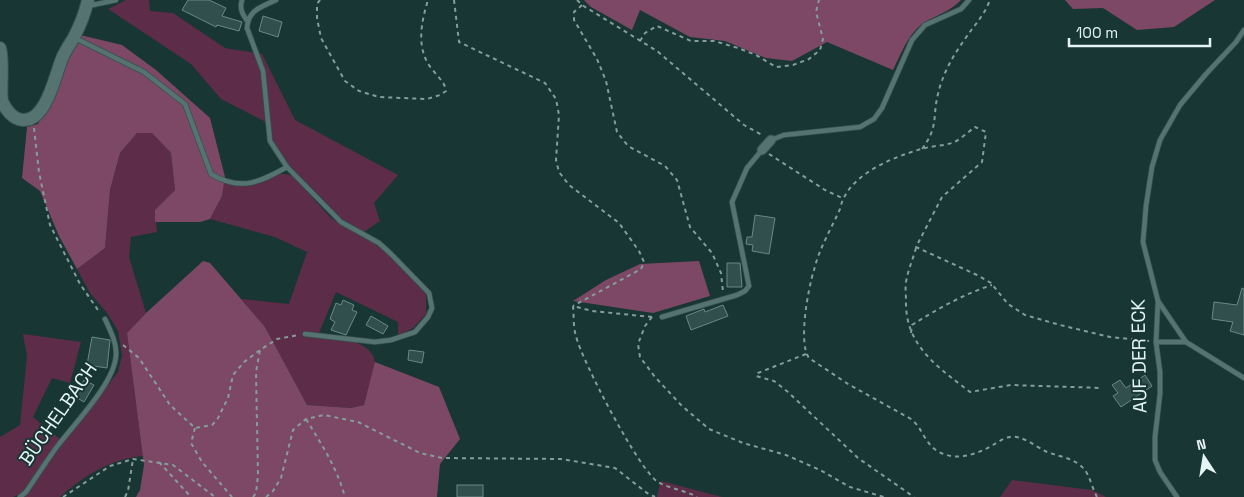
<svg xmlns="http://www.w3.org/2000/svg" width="1244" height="497" font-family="'Space Grotesk',sans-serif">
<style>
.green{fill:#5d2c48}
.forest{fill:#7d4865}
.building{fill:#314f4d;stroke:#698886}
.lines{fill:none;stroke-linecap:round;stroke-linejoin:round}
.lane-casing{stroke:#365150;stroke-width:6}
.street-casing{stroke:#365150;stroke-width:11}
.secondary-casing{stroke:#365150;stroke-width:14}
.path{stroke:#869d9c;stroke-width:2;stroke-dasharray:4 4;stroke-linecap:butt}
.lane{stroke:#557371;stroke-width:4.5}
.street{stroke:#557371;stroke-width:9}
.secondary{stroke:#557371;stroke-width:12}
.labels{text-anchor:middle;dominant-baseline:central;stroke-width:4;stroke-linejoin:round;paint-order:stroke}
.street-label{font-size:19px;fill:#e3f4f3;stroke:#183634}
</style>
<rect width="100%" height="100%" fill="#183634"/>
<g class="green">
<polygon points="126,0 149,0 150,11 173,13 225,48 262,54 295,120 398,175 374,203 380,221 364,232 342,219 289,165 275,145 264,121 221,99 191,64 108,9"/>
<path d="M137,133H152L171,153L175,190L155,210L157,232L131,237L129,257L146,313L127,333L143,456C110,459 84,476 60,497H24L64,442L118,372L122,355L118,331L107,313L90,293L77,269L105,248L110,190L120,153Z"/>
<path d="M279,174H286L293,176L330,217L341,225L374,243L389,255L426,294V314L413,328L398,336V322L336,292L319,333C336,337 374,341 375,363C376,369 366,397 364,405L351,408L307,405L265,327L241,299L289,304L307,252L275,237L210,219L222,196L224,181C248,188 258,186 279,174Z"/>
<polygon points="23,334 81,342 70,383 52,378 33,417 60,439 21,494 13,497 0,497 0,437 20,425 27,356"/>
<polygon points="1012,480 1092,490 1106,497 1000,497"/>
<polygon points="661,481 722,497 657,497"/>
</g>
<g class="forest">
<path d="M584,0H961C951,11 937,15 925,22C909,32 901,54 893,70L827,42L792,61L766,58L725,41L690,37L640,10L632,30L591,7Z"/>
<polygon points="1065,0 1215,0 1174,27 1137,30 1103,8 1073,9"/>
<polygon points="80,35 122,45 156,70 210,118 225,177 222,196 210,219 200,222 155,222 155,210 175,190 171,153 152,133 137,133 120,153 110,190 105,248 77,269 59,236 40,191 22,178 27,127 38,124"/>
<polygon points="203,261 210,263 265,327 307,405 351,408 364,405 375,362 439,387 460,439 440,464 437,497 136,497 140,490 144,465 127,333 146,313"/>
<polygon points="699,261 710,296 653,313 573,301 606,280 640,264"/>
</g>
<g class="building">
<polygon points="188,0 209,0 226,8 222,16 242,22 239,31 217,25 216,27 182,10"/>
<polygon points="263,16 282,22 278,37 259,31"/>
<polygon points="755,215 775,218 769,254 752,251 753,245 746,244 747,237 752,237"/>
<polygon points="727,263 740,263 742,287 727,287"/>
<polygon points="1242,288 1244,289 1244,335 1230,331 1233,322 1212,319 1214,302 1237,305"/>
<polygon points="343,300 354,305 352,310 357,312 346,335 331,330 335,322 330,319 336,303 341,305"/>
<polygon points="723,305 728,316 691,330 686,316 704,309 705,312"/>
<polygon points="371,316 388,326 383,334 366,325"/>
<polygon points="92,337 110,340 107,368 87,365"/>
<polygon points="409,350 424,352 422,363 408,360"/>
<polygon points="1145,375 1152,386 1121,407 1113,396 1118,393 1112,385 1120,380 1126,388"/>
<polygon points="84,380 94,385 84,402 74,396"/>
<rect x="457" y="485" width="26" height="12"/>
</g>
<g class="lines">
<defs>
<g id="lane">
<path d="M242,0C239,9 243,15 248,22"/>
<path d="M276,0C261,7 248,10 247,28L263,71L270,141L287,167"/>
<polyline points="88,6 116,0"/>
<path d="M75,38L144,72L185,104L211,174C241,192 260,182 287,167L341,222L379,243L391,254L429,293L432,308L428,317L415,332L391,340L375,342L305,334"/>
<polyline points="771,140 784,135 860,127 874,119 882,108 912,40 925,25 961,9 969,0"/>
<polyline points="1158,301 1186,342 1244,378"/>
<polyline points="662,317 737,295 745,291 749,286 732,202 747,168 762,150"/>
<polyline points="1156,342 1186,342"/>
<path d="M20,497L26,492C36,477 46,462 56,448C73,425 115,383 116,355C117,343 110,330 105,319"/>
<polyline points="1177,497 1160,472 1155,460 1155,437 1160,394 1160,372 1156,342 1158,301 1143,242 1146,206 1152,167 1160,140 1180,105 1206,74 1236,42 1244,30"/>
</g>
<polyline id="street" points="762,150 771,140"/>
<path id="secondary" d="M0,48C4,63 0,88 2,101C6,110 12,119 23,120C47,121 55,74 63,56C66,50 69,45 73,39C79,28 85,13 88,0"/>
</defs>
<use href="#lane" class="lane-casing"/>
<use href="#street" class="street-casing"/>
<use href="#secondary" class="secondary-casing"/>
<g class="path">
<path d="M320,0L317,4V18L321,38L345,81L359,91L379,97L427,99L440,95L446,91C445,82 437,76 431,68C416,48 421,23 428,0"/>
<polyline points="454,0 459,42 545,83 556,99 559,115 556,160 559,172 569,185 619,223 639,251 644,262 641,269 573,306"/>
<polyline points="577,0 582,5 657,51 744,125 762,135"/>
<polyline points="582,5 574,12 574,20 597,59 606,81 617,132 628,146 665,166 677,180 690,227 712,253 721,273 723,292"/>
<polyline points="640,41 645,33 657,26 691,41 714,41 738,48 756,55 776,67 793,65 809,59 820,50 823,39 816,12 819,0"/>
<polyline points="34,128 39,172 50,225 80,284 100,313"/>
<path d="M922,149C939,126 932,118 938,94C942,76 952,57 963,42C973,26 983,18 990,0"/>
<polyline points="769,154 825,190 842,198"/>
<path d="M916,248C913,259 908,270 906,282C905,288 906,295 906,301C905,346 938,367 970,392L1011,385L1102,388"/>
<polyline points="652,317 645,326 638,344 640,357 655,377 682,406 709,429 743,443 786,455 820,470 850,487 884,497"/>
<path d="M652,317L592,311L573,306C574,315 573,327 576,336C581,359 640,472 658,482C670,489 685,490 697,497"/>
<path d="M911,333L912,325C937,309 964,294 992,285"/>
<polyline points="123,345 139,358 170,405 195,428 212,425 217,420 228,398 233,375 244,362 260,350"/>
<polyline points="806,354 758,373 756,376 774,381 788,392 858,458 914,497"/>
<path d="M306,419C322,445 337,468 345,497"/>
<polyline points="195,428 191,443 202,462 232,497"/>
<polyline points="159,462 191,497"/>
<polyline points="63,497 110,466 133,459 173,465 215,497"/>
<polyline points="125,497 128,491 133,459"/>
<polyline points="253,497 256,493 258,475 256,372 260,350 277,339 298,335"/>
<polyline points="266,497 273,491 281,478 293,430 306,419 324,415 358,422 420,453 442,458 561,459 615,468 647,493 655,497"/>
<path d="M1097,497C1092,488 1090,476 1084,469C1074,457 1058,457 1045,451C1035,446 1022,435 1010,437C1004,438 998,442 993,445C977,454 959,461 941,453C925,446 923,428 911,419L848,384L809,358C798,343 808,289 814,270C819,249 831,229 840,209C847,175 891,158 921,149C931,146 942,146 952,143C960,140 968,132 975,127L986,132L982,162L942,197L916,247L977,275L991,283L1008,304L1025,315L1060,325L1110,337L1149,341"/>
</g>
<use href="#lane" class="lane"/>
<use href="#street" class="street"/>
<use href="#secondary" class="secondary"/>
</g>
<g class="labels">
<g class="street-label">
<text transform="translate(1139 356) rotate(-91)">AUF DER ECK</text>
<text transform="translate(58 414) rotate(-55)">BÜCHELBACH</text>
</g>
</g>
<g transform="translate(1204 457) rotate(348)" stroke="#183634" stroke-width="4" paint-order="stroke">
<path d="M0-4L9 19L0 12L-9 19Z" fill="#e3f4f3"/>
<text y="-8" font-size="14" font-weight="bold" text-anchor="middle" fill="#e3f4f3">N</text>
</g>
<path d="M1069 38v8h141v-8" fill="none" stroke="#e3f4f3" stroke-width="2.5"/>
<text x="1076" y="38" font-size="15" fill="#e3f4f3" stroke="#183634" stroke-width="4" paint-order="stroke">100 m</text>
</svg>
